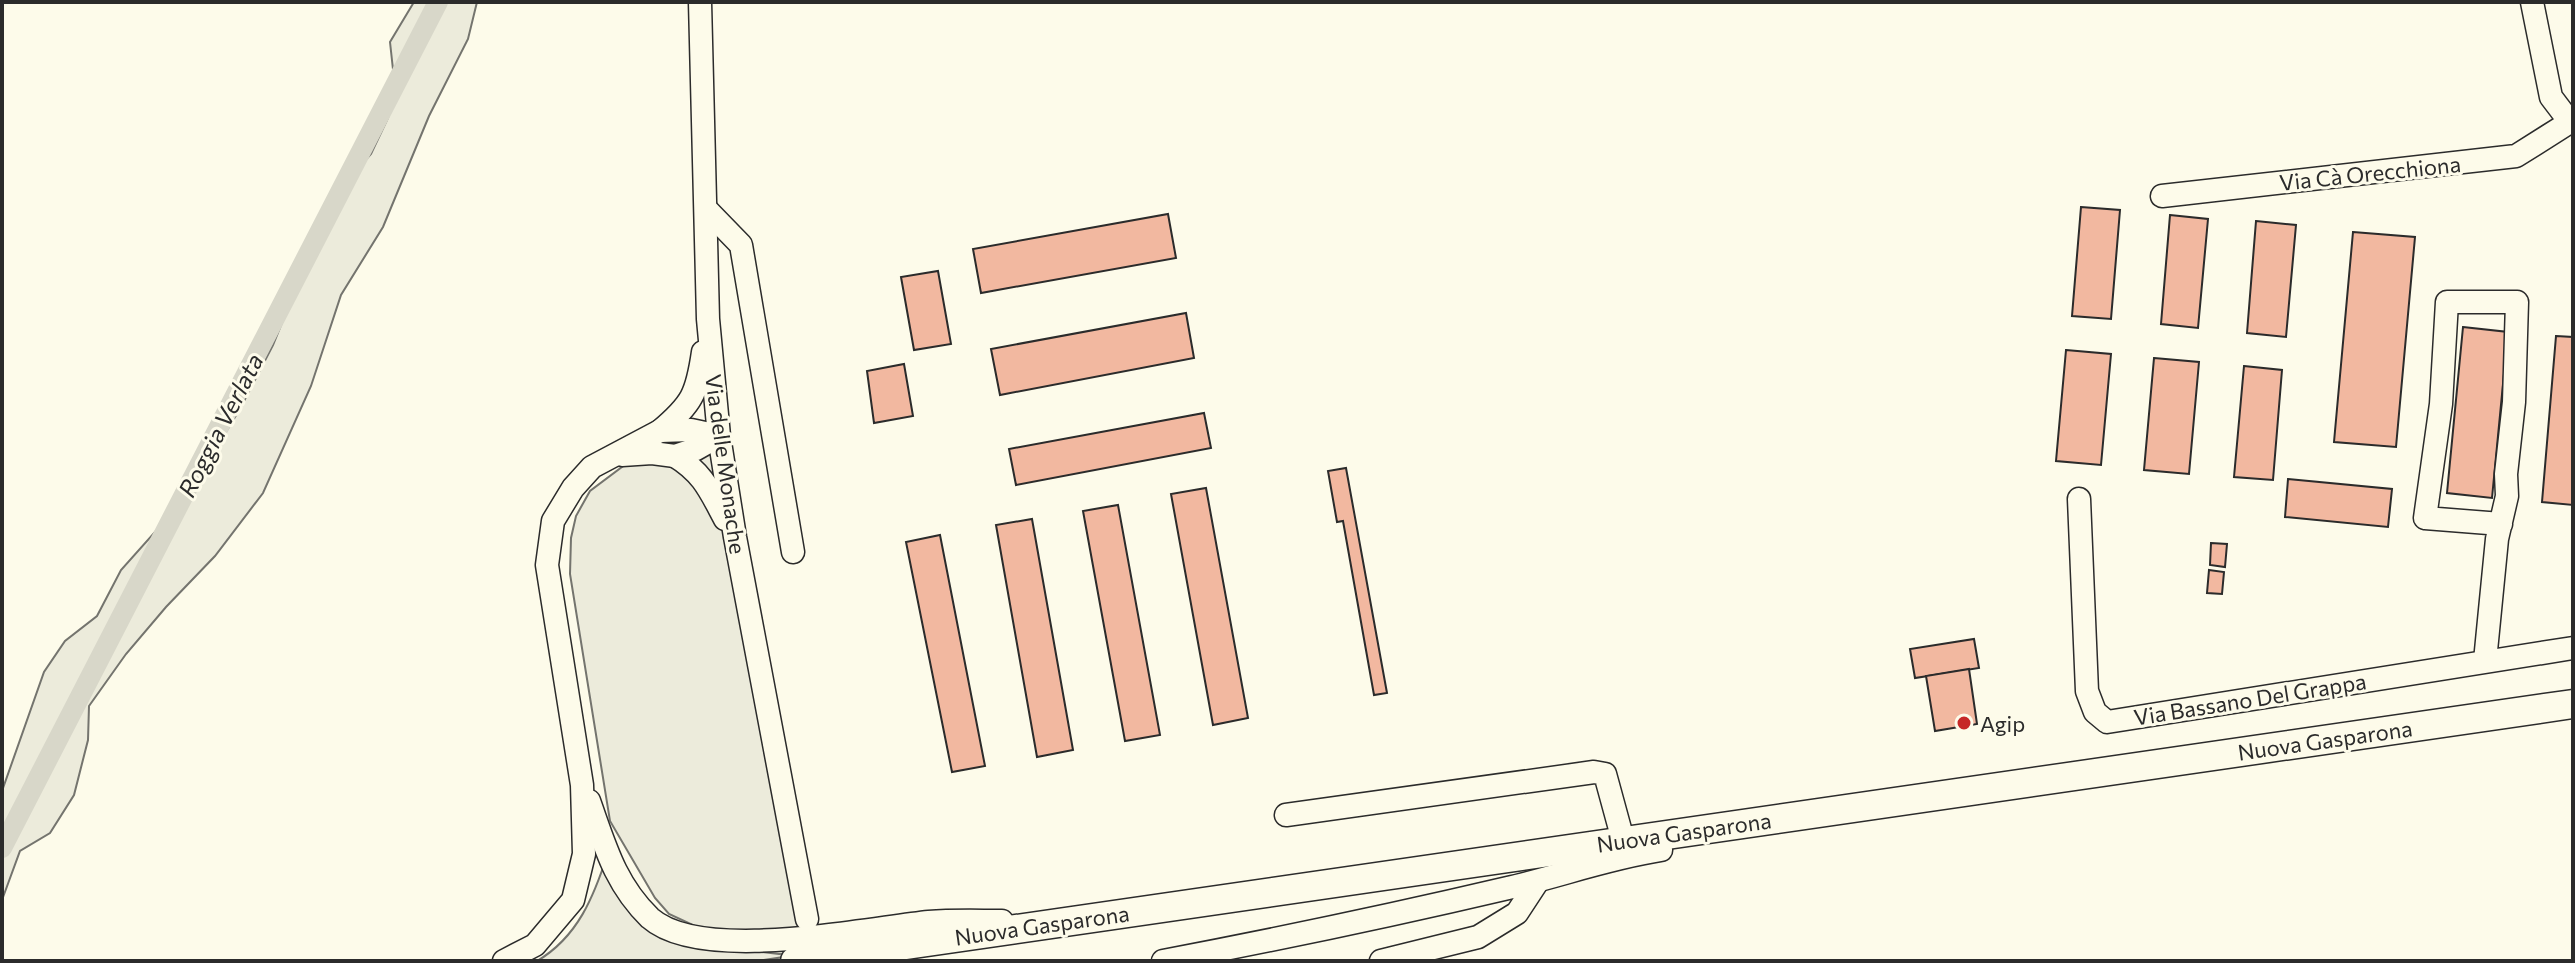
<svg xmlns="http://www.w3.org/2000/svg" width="2575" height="963" font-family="Commissioner,sans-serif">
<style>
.green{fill:#ecebdb;stroke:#74746e;stroke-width:2}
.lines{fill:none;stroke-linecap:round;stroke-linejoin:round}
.canal{stroke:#d8d7c9;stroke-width:20}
.building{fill:#f2b8a0;stroke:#2b2b2b;stroke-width:2}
.minor-casing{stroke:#2b2b2b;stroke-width:25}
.major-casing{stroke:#2b2b2b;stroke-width:31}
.minor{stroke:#fdfbea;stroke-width:22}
.major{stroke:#fdfbea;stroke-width:28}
.poi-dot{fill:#c62828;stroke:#fdfbea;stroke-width:3}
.labels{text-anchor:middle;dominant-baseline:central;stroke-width:6;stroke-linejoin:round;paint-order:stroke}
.street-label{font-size:22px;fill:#2b2b2b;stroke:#fdfbea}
.poi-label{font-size:22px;fill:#2b2b2b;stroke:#fdfbea;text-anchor:start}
.water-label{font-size:24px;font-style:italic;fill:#2b2b2b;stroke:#fdfbea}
</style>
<rect width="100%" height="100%" fill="#fdfbea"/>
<g class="green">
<polygon points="414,2 477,2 468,39 429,116 383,227 341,295 311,386 263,493 215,556 166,607 126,654 89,706 88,740 74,795 50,833 20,851 2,900 2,791 44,672 65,641 97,616 121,570 188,495 241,407 273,345 286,313 291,285 315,249 345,183 371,154 387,120 396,97 390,42"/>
<polygon points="712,447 815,934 734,932 697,927 669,914 655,898 610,821 570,574 571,538 576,516 590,491 626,464"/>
<path d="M608,853L640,908L691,944L779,954L816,952L758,961H537C578,937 594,896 608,853Z"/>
</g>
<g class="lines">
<polyline class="canal" points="2,848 438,2"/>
</g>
<g class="building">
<polygon points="2081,207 2120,210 2111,319 2072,316"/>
<polygon points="1168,214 1176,258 981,293 973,249"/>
<polygon points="2170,215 2208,219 2198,328 2161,324"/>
<polygon points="2256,221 2296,225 2286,337 2247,333"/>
<polygon points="2353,232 2415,237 2396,447 2334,442"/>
<polygon points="938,271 951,344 914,350 901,277"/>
<polygon points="1186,313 1194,358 1000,395 991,349"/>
<polygon points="2463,327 2508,332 2492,498 2447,493"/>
<polygon points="2556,336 2573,337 2573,505 2542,502"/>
<polygon points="2066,350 2111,354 2101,465 2056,461"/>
<polygon points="2154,358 2199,362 2189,474 2144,470"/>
<polygon points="904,364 913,416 874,423 867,371"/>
<polygon points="2244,366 2282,370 2273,480 2234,477"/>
<polygon points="1204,413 1211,448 1016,485 1009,449"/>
<polygon points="1346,468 1387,693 1374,695 1343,521 1337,522 1328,471"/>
<polygon points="2288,479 2392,489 2388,527 2285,517"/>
<polygon points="1206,488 1248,718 1213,725 1171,494"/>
<polygon points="1118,505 1160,735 1125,741 1083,511"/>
<polygon points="1032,519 1073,750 1037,757 996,525"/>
<polygon points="940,535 985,766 952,772 906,542"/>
<polygon points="2211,543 2227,544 2225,567 2210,565"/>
<polygon points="2209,570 2224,572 2222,594 2207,593"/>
<polygon points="1974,639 1979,668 1915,678 1910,649"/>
<polygon points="1969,669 1977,724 1935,731 1926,676"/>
</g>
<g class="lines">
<defs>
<g id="minor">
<polyline points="700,2 708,319 719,436 735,537 807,919"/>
<polyline points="2532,2 2551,97 2570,122 2573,122"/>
<polyline points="2162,196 2516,156 2570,122"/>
<polyline points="706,209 741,245 793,552"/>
<path d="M660,431C692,404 697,394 703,352"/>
<polyline points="622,455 652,453 675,456 696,449 719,436"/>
<path d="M675,456C703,473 710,491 725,519"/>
<polyline points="2079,499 2087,691 2095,712 2107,722 2573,648"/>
<polyline points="2485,661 2497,539 2507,496 2506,474 2514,402 2517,302 2447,302 2441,404 2425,518 2501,524"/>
<path d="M589,801C605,846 615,884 650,918C701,963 862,929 929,922C953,920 978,921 1002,921"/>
<polyline points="1286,815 1594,772 1605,774 1623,840"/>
<polyline points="504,961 535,945 573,900 584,854 582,785 547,565 553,521 573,488 592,467 660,431 691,430 719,436"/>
<path d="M1163,961C1279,939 1393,915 1508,888C1560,876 1609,858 1661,850"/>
<polyline points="1381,961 1478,937 1517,913 1538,881"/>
</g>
<polyline id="major" points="795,961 2573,704"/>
</defs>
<use href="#minor" class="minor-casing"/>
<use href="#major" class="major-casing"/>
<use href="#minor" class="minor"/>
<use href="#major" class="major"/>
</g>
<circle class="poi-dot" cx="1964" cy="723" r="8"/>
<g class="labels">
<g class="street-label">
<text transform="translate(2370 173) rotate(-6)">Via Cà Orecchiona</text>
<text transform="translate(726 464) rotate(82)">Via delle Monache</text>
<text transform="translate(2250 699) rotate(-9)">Via Bassano Del Grappa</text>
<text transform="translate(2325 740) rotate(-8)">Nuova Gasparona</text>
<text transform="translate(1684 832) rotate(-8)">Nuova Gasparona</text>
<text transform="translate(1042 925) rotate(-8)">Nuova Gasparona</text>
</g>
<g class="poi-label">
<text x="1980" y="723">Agip</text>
</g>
<g class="water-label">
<text transform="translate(220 425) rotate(-63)">Roggia Verlata</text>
</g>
</g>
<rect width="2575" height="963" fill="none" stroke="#2b2b2b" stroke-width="8"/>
</svg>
